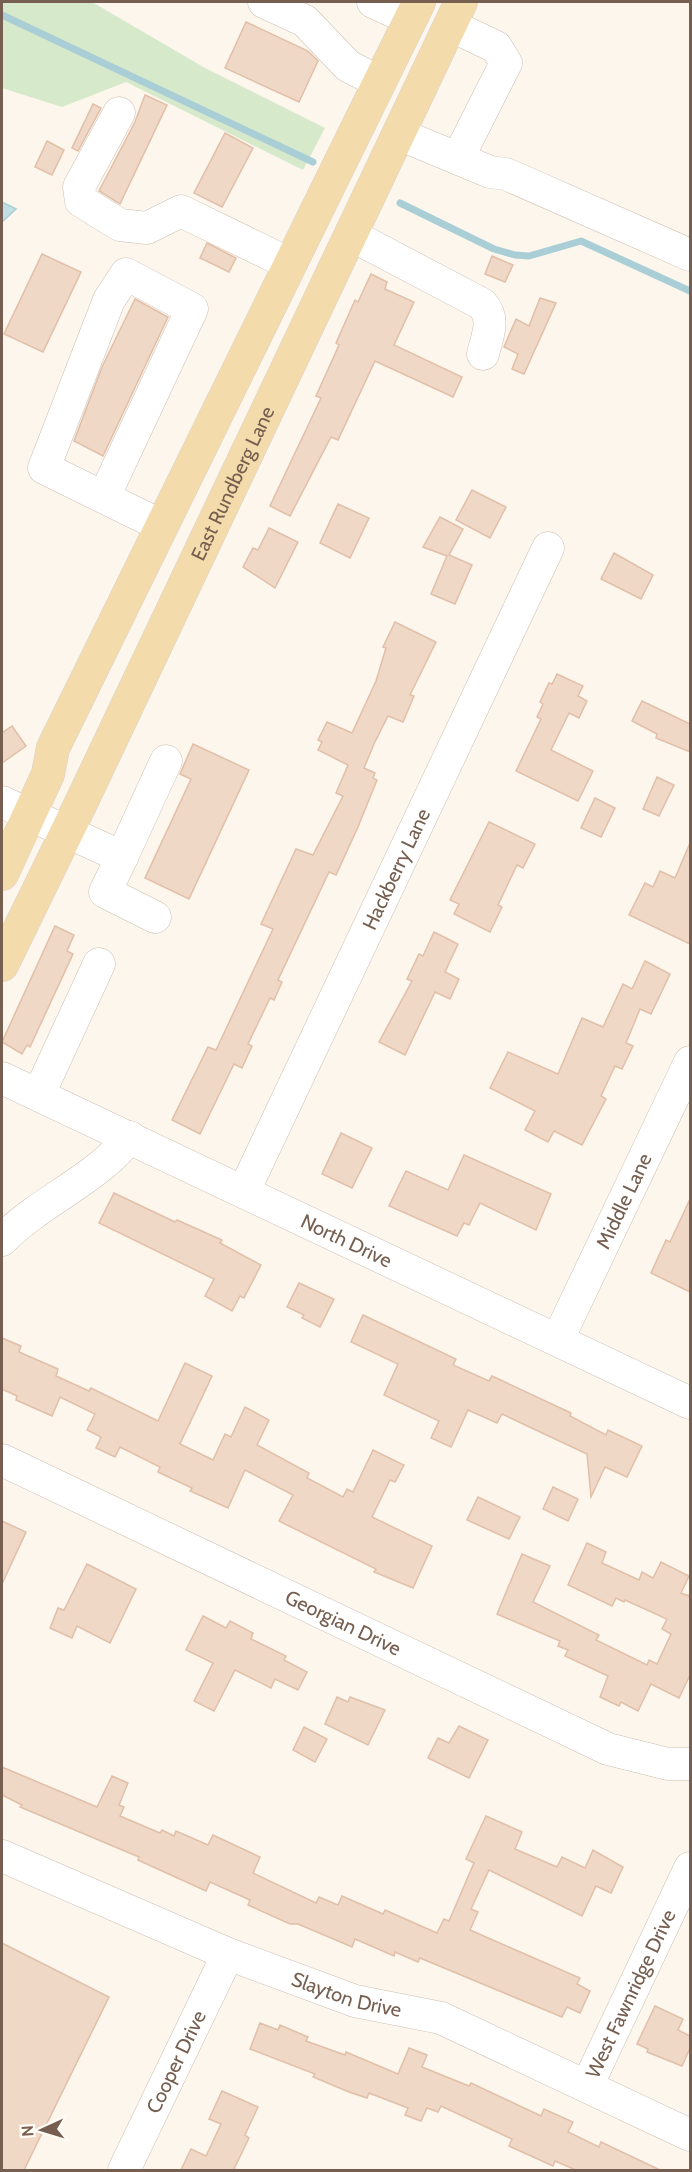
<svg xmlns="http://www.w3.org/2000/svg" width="692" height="2172" font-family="Cabin,sans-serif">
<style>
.green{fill:#d7e9cb}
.water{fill:#c2dfe5;stroke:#a9ced6;stroke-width:1.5}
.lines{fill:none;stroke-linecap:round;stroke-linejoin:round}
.stream{stroke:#a9ced6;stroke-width:7}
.building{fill:#efd8c6;stroke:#e1bfa8;stroke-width:1.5}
.minor-casing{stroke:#cebfb2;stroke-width:33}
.major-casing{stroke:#d9d2ce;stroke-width:34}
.minor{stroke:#fff;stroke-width:32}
.major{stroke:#f4dbab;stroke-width:33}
.labels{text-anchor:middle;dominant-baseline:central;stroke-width:4.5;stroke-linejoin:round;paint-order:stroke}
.street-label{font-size:20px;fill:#765f50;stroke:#fefaf4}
</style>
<rect width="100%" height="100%" fill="#fcf6ed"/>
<polygon class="green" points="2,2 92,2 205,68 325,128 303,170 126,82 62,107 2,88"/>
<polygon class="water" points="2,202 16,209 2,222"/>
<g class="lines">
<g class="stream">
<polyline points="2,15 313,162"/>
<polyline points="400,203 494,249 515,255 529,256 581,241 690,291"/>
</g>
</g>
<g class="building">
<polygon points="246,22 308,51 318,61 299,102 225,68"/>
<polygon points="145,95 167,105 120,204 99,191 135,122"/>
<polygon points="93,104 101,108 78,151 72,148"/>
<polygon points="225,133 253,148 222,207 194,193"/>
<polygon points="47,141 64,150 52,175 35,167"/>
<polygon points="207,243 236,258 229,272 200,258"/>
<polygon points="42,254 81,272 43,352 4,334"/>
<polygon points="492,256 513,265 505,282 485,274"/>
<polygon points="371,274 387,282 385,289 414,302 394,345 462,377 453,397 375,361 338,440 331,437 290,516 270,506 321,398 316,396 339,345 336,343 355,300 358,302"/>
<polygon points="540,298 556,303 524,374 512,369 518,354 504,347 516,319 529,326"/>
<polygon points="135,299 168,317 103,456 74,441 102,367"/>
<polygon points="472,490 506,507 490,538 456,520"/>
<polygon points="338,504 369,518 350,558 320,543"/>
<polygon points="440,517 463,529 449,555 472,565 455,604 431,594 447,556 423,547"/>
<polygon points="269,528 298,542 275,588 243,567 253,548 258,550"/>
<polygon points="614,553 653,575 641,599 601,579"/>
<polygon points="395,622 436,642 410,695 414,696 403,722 388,716 374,744 364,768 375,773 373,778 377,780 358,827 336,875 329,872 278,980 282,982 274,1000 270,998 248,1044 252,1046 242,1068 234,1064 200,1134 172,1120 208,1047 216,1050 273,929 261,924 296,849 313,855 343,796 336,793 348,765 318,750 322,742 318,740 327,722 352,733 376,681 386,648 383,647"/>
<polygon points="557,674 583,686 578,696 587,701 579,718 569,713 551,750 593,771 578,801 516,771 541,719 537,717 543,704 540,702 549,683 552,684"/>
<polygon points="642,701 690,724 690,752 656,738 657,734 632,721"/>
<polygon points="12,726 26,746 2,763 2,733"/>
<polygon points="193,744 249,770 189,899 145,878 191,779 180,774"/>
<polygon points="657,777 674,785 659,816 643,809"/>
<polygon points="595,798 615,808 601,837 581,828"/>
<polygon points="489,822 535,844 523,868 517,865 498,905 502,907 490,932 454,914 459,904 450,900"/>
<polygon points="690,843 690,944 629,915 645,883 653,887 660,871 675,878"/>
<polygon points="55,926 74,935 67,951 73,954 30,1047 27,1045 22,1054 2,1042"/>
<polygon points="434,932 458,944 445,972 459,979 450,999 435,992 405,1055 379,1042 412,981 407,979 419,954 423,956"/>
<polygon points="645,961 670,974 651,1014 640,1009 626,1043 633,1046 622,1069 615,1066 601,1096 606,1099 582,1145 554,1131 548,1142 525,1130 535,1111 490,1088 508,1052 558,1074 582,1018 603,1027 623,984 632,989"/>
<polygon points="341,1133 372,1148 352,1188 322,1174"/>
<polygon points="464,1155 551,1194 536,1230 480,1203 469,1225 464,1223 457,1236 389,1206 406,1171 448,1190"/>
<polygon points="114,1193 175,1222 177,1220 222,1240 220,1243 261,1265 244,1298 240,1296 232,1311 205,1296 214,1279 99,1223"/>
<polygon points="690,1199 690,1292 651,1273 666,1240 670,1242"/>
<polygon points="299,1283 334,1299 320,1327 302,1318 304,1315 287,1307"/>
<polygon points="363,1315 456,1359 453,1365 489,1381 492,1376 571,1413 570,1416 606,1435 608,1430 642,1446 627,1477 605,1467 591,1497 587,1454 502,1414 497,1423 468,1410 451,1447 431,1438 439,1421 384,1395 398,1364 351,1342"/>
<polygon points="2,1338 21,1346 19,1352 58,1369 56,1376 89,1391 91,1388 158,1421 185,1363 212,1376 180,1444 213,1460 225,1434 231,1437 245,1407 269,1420 257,1445 309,1473 307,1478 343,1497 347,1489 353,1492 373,1450 404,1465 395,1482 390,1480 372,1517 432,1546 413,1588 374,1572 376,1569 279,1521 293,1495 245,1470 228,1508 190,1491 192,1488 158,1472 160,1467 120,1447 115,1457 96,1448 101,1437 87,1430 95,1414 60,1397 52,1416 16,1400 17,1396 2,1389"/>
<polygon points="553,1487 578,1499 568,1521 543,1509"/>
<polygon points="478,1497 520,1517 509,1539 467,1520"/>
<polygon points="2,1521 26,1532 2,1584"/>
<polygon points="587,1543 606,1552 602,1563 639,1580 642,1572 653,1578 661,1562 689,1576 681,1593 689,1596 690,1593 690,1675 679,1698 651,1684 638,1711 621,1702 619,1706 600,1697 608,1676 565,1656 568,1650 558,1646 560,1641 497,1614 522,1554 550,1566 533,1602 599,1635 596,1640 647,1665 649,1660 657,1664 671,1634 662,1629 667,1619 625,1600 624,1602 616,1598 612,1606 568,1585"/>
<polygon points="87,1564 136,1589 110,1643 77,1626 72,1638 50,1628 58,1608 64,1610"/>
<polygon points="203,1616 226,1628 230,1621 253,1633 251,1639 286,1656 284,1660 307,1672 298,1690 275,1679 271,1688 235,1670 214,1711 194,1701 213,1663 186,1650"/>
<polygon points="337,1697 348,1702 350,1697 385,1710 368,1745 325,1724"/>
<polygon points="459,1726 488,1740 469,1778 428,1758 438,1738 449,1743"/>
<polygon points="304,1727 327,1739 315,1762 293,1750"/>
<polygon points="2,1767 97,1807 112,1776 128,1783 119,1805 124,1807 120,1816 160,1833 162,1830 174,1836 176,1831 208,1845 213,1835 260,1857 253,1873 316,1903 319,1897 338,1905 342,1896 383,1914 385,1910 437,1933 444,1919 449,1921 474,1863 466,1859 486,1816 522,1832 515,1849 557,1867 562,1857 585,1868 593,1850 623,1867 611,1893 596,1886 582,1916 489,1870 471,1909 478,1912 470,1930 580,1978 577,1984 590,1991 580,2013 567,2007 562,2017 420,1958 418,1962 395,1952 394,1956 355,1939 352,1947 298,1924 290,1924 248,1905 250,1900 210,1882 206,1891 138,1860 139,1857 20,1807 22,1805 2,1795"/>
<polygon points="2,1943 109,1997 24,2170 2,2170"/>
<polygon points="655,2006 683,2019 678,2030 690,2036 690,2048 682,2066 647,2052 648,2049 637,2044"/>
<polygon points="260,2023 278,2030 280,2025 308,2037 306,2041 345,2055 346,2052 398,2074 409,2048 427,2055 422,2067 469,2086 471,2083 541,2116 544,2109 573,2122 568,2132 599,2147 601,2142 660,2170 576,2170 555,2161 553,2166 509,2146 512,2139 441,2106 438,2112 427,2108 421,2121 405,2115 408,2108 369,2093 367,2098 349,2092 313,2077 315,2074 250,2049"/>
<polygon points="222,2091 258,2107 245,2135 249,2138 234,2169 238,2170 181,2170 191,2149 206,2156 221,2124 209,2119"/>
</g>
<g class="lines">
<defs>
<g id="minor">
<polyline points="264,2 305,21 348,66 379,82"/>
<polyline points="373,2 410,19"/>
<polyline points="450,25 496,47 506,63 458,158"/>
<polyline points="119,113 79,187 81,201 120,225 147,228 181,211 290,264"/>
<polyline points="399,134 490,172 506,174 690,255"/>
<path d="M351,235L482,304C496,319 487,337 483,354"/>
<polyline points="104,497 192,309 126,274 109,300 44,468 162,526"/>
<polyline points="2,802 122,857 105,892 155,917"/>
<polyline points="122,857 166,761"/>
<path id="s1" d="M2,1078L690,1403"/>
<polyline points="39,1094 99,964"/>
<path id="s2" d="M244,1191L548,548"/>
<path d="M2,1240C41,1200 95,1181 130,1137"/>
<path id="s3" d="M558,1339L690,1062"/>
<path id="s4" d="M2,1460L608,1749L668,1764H690"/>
<path id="s5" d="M2,1856L228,1954L355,2001L441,2018L690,2135"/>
<path id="s6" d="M587,2086L690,1868"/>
<path id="s7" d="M124,2170L228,1954"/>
</g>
<g id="major">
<polyline points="2,874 48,774 53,748 419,2"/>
<path id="s8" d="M2,965L81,803L461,2"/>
</g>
</defs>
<use href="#minor" class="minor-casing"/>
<use href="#major" class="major-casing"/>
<use href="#minor" class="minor"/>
<use href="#major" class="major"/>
</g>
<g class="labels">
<g class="street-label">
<text stroke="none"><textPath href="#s8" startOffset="534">East Rundberg Lane</textPath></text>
<text stroke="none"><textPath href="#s2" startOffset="356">Hackberry Lane</textPath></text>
<text stroke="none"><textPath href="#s3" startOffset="153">Middle Lane</textPath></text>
<text stroke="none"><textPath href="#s1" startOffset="381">North Drive</textPath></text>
<text stroke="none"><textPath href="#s4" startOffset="378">Georgian Drive</textPath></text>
<text stroke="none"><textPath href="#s5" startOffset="372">Slayton Drive</textPath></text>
<text stroke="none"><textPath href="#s6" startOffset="102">West Fawnridge Drive</textPath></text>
<text stroke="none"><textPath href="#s7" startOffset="120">Cooper Drive</textPath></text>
</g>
</g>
<rect width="692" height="2172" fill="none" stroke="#765f50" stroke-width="6"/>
<g transform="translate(42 2130) rotate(266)" stroke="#fefaf4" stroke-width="4.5" paint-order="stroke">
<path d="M0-4.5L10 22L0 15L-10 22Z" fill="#765f50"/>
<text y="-9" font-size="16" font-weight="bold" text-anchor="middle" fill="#765f50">N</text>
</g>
</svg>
